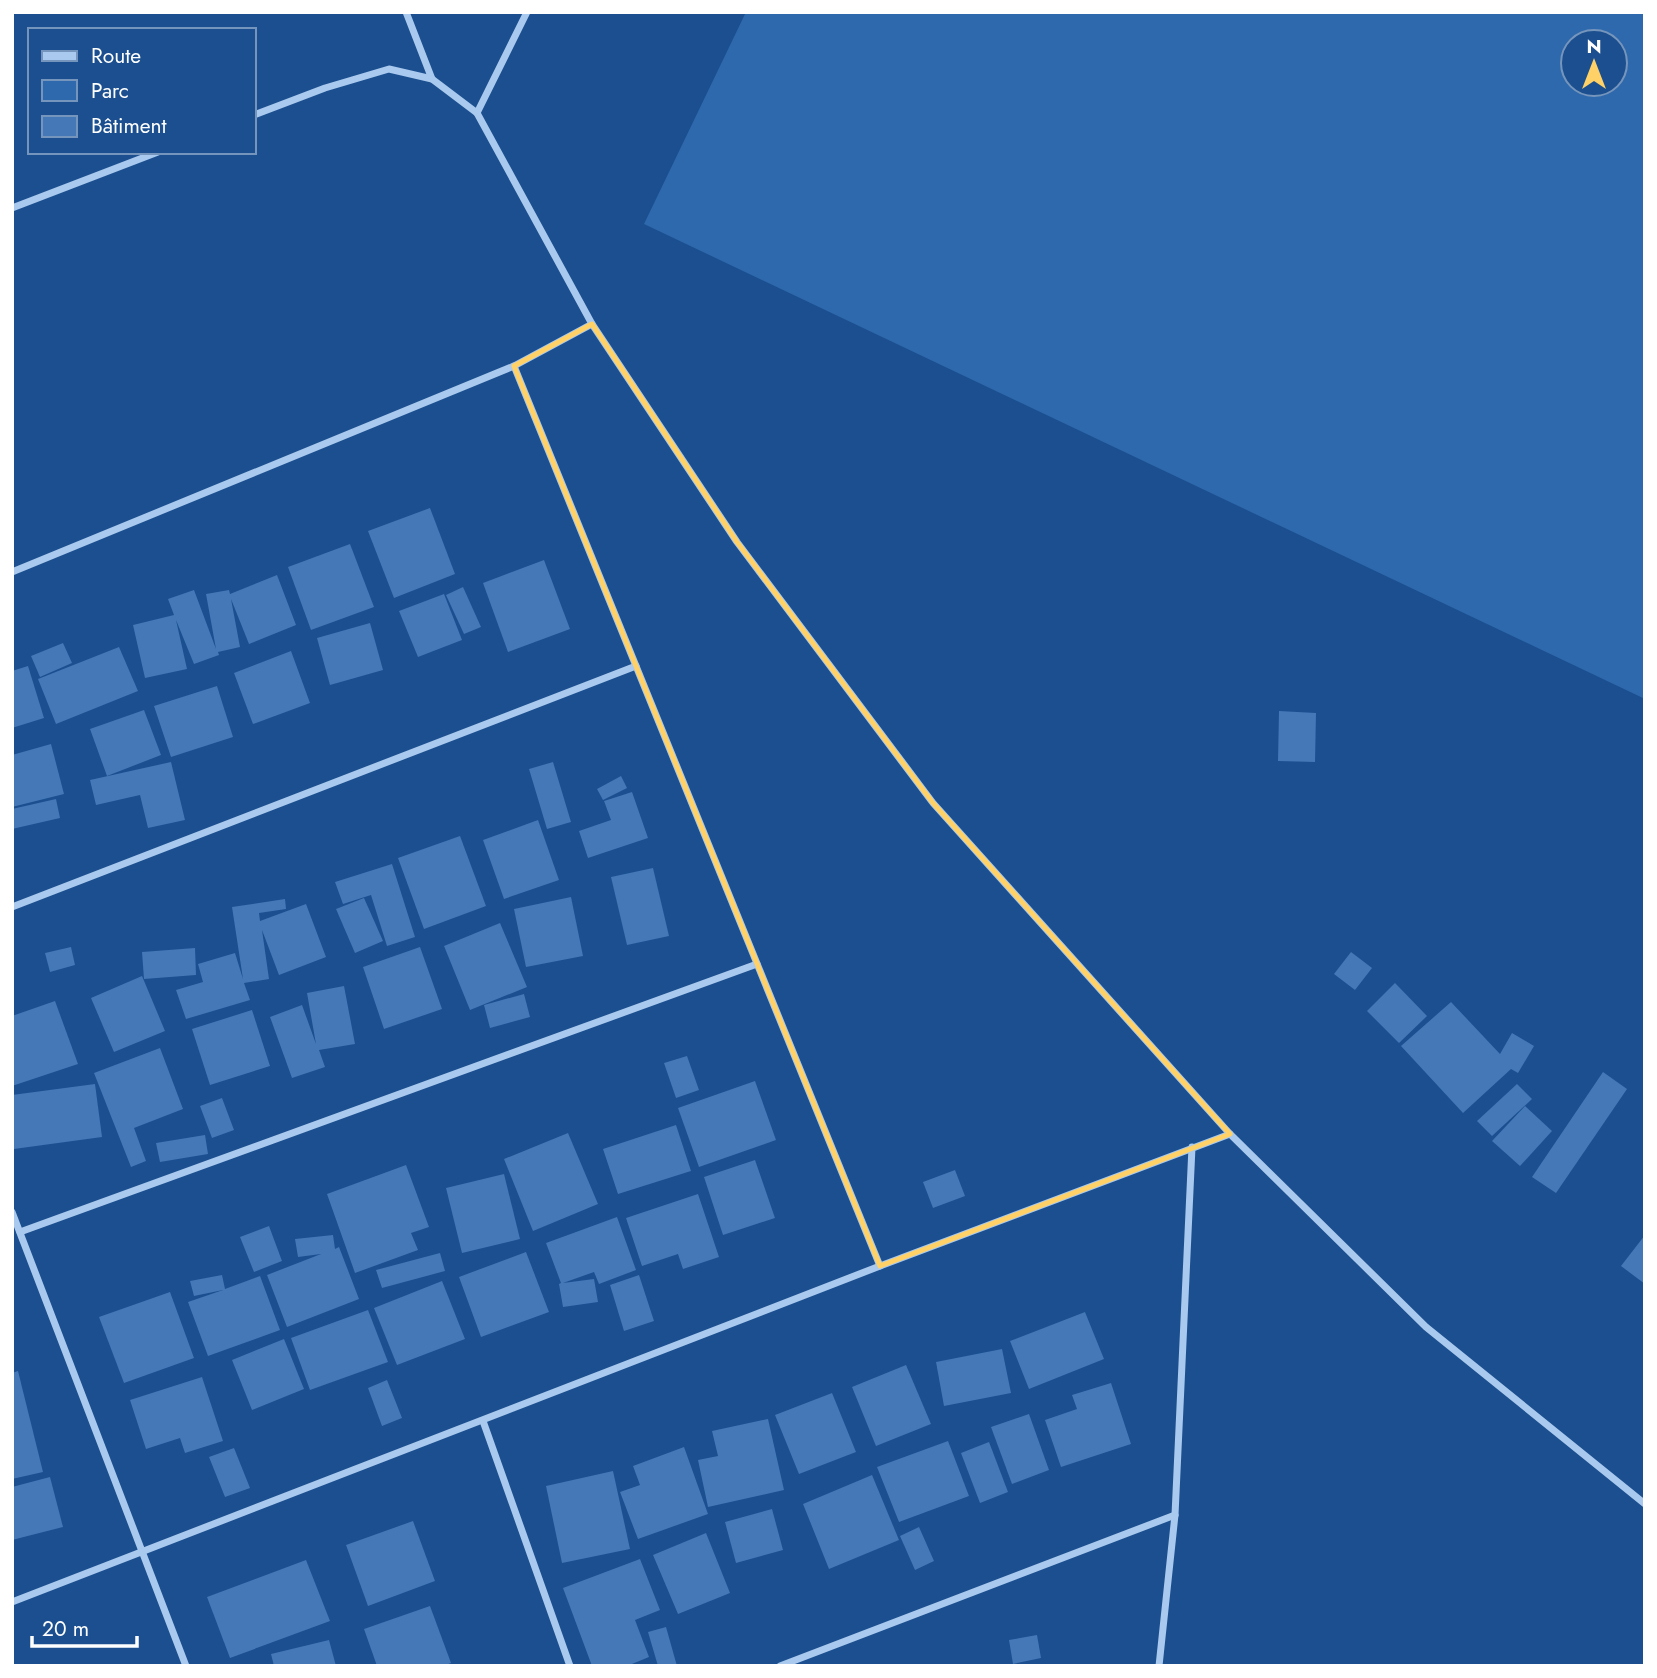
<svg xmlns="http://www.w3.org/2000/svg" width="1657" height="1678" font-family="Jost,sans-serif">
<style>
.green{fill:#2e69ad;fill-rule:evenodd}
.building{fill:#4478b7}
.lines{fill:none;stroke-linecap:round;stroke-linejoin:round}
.minor{stroke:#a9c9ee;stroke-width:7}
.marked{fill:none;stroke:#ffd166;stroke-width:5;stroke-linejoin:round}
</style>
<rect width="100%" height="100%" fill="#1b4f8f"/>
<path class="green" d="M746,12H1645V699L644,224ZM1573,42H1615V84H1573Z"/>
<g class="building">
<polygon points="430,508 455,574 394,598 368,531"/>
<polygon points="350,544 374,607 311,630 288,567"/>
<polygon points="544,560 570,629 508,652 483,583"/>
<polygon points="277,575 296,625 249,644 231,599 240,647 218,652 219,655 194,664 176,620 187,669 145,678 133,625 174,615 168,599 194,590 216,649 206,594 229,590 230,594"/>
<polygon points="463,587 481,627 464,634 446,595"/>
<polygon points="444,594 462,640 418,657 399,611"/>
<polygon points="370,623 383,670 330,685 317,638"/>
<polygon points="63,643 72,663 40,677 31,656"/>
<polygon points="119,647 138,691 56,724 38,679"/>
<polygon points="291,651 310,703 253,724 234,673"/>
<polygon points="28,666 44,718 12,728 12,671"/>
<polygon points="217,686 233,737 171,757 154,706"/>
<polygon points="144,710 161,755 107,776 90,729"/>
<polygon points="1279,711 1316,713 1315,762 1278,761"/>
<polygon points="51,744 64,794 12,807 12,755"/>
<polygon points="171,762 185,820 148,828 140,795 96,805 90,780"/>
<polygon points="553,762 571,822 547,829 529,769"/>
<polygon points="621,776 627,788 603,800 597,789"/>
<polygon points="632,792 648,838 588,858 579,831 611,820 604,801"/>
<polygon points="56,799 60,818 12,829 12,809"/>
<polygon points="538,820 559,880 504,899 483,840"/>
<polygon points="460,836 486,906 424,929 398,858"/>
<polygon points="392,864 415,937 387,946 371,895 343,904 335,882"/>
<polygon points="653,868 669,936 627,945 611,877"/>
<polygon points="571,897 583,956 526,967 514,909"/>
<polygon points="364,898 383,941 355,953 336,909"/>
<polygon points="285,899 286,909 259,913 260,921 306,904 326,957 279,975 262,930 269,979 244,983 250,1000 186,1019 176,990 203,982 198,964 235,953 243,979 232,907"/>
<polygon points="500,923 527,987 470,1010 444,946"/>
<polygon points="71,947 75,965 50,972 45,953"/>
<polygon points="420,947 442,1009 384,1029 363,967"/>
<polygon points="195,948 196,975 144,979 142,952"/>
<polygon points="1351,952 1372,968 1355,990 1334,974"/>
<polygon points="142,976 165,1031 114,1052 91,998"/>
<polygon points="1395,983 1427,1016 1399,1043 1367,1011"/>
<polygon points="344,986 355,1044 319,1050 325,1067 292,1078 270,1017 302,1005 316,1044 307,993"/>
<polygon points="524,994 530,1017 490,1028 484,1005"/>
<polygon points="55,1001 78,1064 12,1086 12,1016"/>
<polygon points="1451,1002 1500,1054 1512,1033 1534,1046 1518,1073 1511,1069 1463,1113 1401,1046"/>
<polygon points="252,1010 270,1066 210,1085 192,1029"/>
<polygon points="160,1048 183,1109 134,1128 146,1161 131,1167 94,1073"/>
<polygon points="687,1056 699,1090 676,1098 664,1063"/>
<polygon points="1603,1072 1627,1089 1556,1193 1532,1177"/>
<polygon points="755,1081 776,1140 699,1167 678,1108"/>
<polygon points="95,1084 102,1137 14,1149 12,1095"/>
<polygon points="1517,1084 1532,1099 1492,1136 1477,1121"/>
<polygon points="222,1098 234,1130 212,1138 200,1106"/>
<polygon points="1525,1106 1552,1131 1520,1166 1492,1141"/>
<polygon points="676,1125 691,1171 618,1194 603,1149"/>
<polygon points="568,1133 598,1204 533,1231 504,1159"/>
<polygon points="205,1135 208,1154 160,1162 156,1143"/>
<polygon points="755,1160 775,1218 723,1235 704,1177"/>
<polygon points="406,1165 429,1227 411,1233 418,1250 355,1273 327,1194"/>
<polygon points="955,1170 965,1196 933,1208 923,1182"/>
<polygon points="504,1174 520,1239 462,1253 446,1188"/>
<polygon points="698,1194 719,1257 683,1269 678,1254 642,1266 626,1218"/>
<polygon points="617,1217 636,1270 599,1284 594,1272 563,1283 594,1279 598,1302 563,1307 559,1284 561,1283 546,1243"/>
<polygon points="269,1226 282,1261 254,1272 240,1237"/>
<polygon points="333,1235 335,1249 339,1247 359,1299 287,1327 267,1275 321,1254 298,1257 295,1239"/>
<polygon points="1645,1235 1645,1284 1621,1266"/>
<polygon points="526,1252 549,1312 481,1337 459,1277"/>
<polygon points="440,1253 445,1271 382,1288 376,1270"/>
<polygon points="222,1275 225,1289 260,1276 280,1330 208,1356 188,1302 223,1290 194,1296 190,1281"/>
<polygon points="639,1275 654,1321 624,1331 610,1285"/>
<polygon points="442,1281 465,1339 397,1365 374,1308"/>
<polygon points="170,1292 194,1358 124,1383 99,1317"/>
<polygon points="368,1310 388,1362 310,1390 291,1338"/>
<polygon points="1085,1312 1104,1359 1029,1389 1010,1341"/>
<polygon points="284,1339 304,1389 252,1410 232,1360"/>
<polygon points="1002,1349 1011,1393 944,1406 936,1362"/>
<polygon points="906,1365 931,1424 876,1446 852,1387"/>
<polygon points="18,1371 43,1472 12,1479 12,1373"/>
<polygon points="202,1377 223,1441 185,1453 180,1438 146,1449 130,1400"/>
<polygon points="387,1380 402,1418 382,1426 368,1388"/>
<polygon points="1111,1383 1131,1444 1061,1467 1045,1420 1077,1409 1072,1395"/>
<polygon points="832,1393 856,1452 799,1474 775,1415"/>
<polygon points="1029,1414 1049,1470 1012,1484 991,1427"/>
<polygon points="768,1419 784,1490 708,1507 698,1460 718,1456 712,1431"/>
<polygon points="948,1441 969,1496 899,1522 877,1467"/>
<polygon points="989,1442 1008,1492 980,1503 961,1453"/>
<polygon points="684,1447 708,1514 638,1539 620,1492 640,1485 633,1466"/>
<polygon points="234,1448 250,1488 225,1497 209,1457"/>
<polygon points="613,1471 630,1549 562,1563 546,1486"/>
<polygon points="872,1475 899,1540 829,1569 803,1504"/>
<polygon points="50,1477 63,1527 12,1540 12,1487"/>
<polygon points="772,1509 783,1550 736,1563 725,1522"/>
<polygon points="413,1521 435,1581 368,1606 346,1545"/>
<polygon points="919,1527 934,1561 915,1570 900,1536"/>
<polygon points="706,1533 730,1593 678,1614 653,1555"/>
<polygon points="640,1559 660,1610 635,1620 649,1657 627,1666 592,1666 563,1588"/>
<polygon points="306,1560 330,1621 230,1658 207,1597"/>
<polygon points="430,1606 451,1663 443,1666 377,1666 364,1629"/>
<polygon points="666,1627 677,1666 658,1666 648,1632"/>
<polygon points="1037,1635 1041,1658 1013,1664 1009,1640"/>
<polygon points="329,1640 336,1666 274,1666 271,1654"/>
</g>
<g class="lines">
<g class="minor">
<polyline points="406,12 432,79"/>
<polyline points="477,113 527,12"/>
<polyline points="254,115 325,88 389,69 432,79 477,113 592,324 737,542 933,803 1230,1134 1426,1327 1645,1504"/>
<polyline points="12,208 158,152"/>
<polyline points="514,366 880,1266"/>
<polyline points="12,572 514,366 592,324"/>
<polyline points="12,907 636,666"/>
<polyline points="12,1212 186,1666"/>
<polyline points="20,1232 757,964"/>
<polyline points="483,1421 570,1666"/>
<polyline points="12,1602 880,1266 1230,1134"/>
<polyline points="780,1666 1175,1515"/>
<polyline points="1159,1666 1175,1515 1192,1147"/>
</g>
</g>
<path class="marked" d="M592,324L737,542L933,803L1230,1134L880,1266L514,366Z"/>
<rect width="1657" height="1678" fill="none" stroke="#ffffff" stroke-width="28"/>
<rect x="28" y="28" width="228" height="126" fill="#1b4f8f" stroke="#7695bc" stroke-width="2"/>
<rect x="42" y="51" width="35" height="10" fill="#a9c9ee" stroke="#7695bc" stroke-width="2"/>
<text x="91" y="63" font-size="21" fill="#ffffff">Route</text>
<rect x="42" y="80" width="35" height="21" fill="#2e69ad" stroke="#7695bc" stroke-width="2"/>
<text x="91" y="98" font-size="21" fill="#ffffff">Parc</text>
<rect x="42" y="116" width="35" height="21" fill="#4478b7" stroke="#7695bc" stroke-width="2"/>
<text x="91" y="133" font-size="21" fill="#ffffff">Bâtiment</text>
<g transform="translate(1594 63)"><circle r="33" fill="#1b4f8f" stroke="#7695bc" stroke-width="2"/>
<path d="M0-5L12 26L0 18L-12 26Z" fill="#ffd166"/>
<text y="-10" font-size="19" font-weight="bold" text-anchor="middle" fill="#ffffff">N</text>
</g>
<path d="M32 1636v10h105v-10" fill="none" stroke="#ffffff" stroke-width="3.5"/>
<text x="42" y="1636" font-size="21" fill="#ffffff" stroke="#1b4f8f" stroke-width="5" paint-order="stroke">20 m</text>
</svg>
